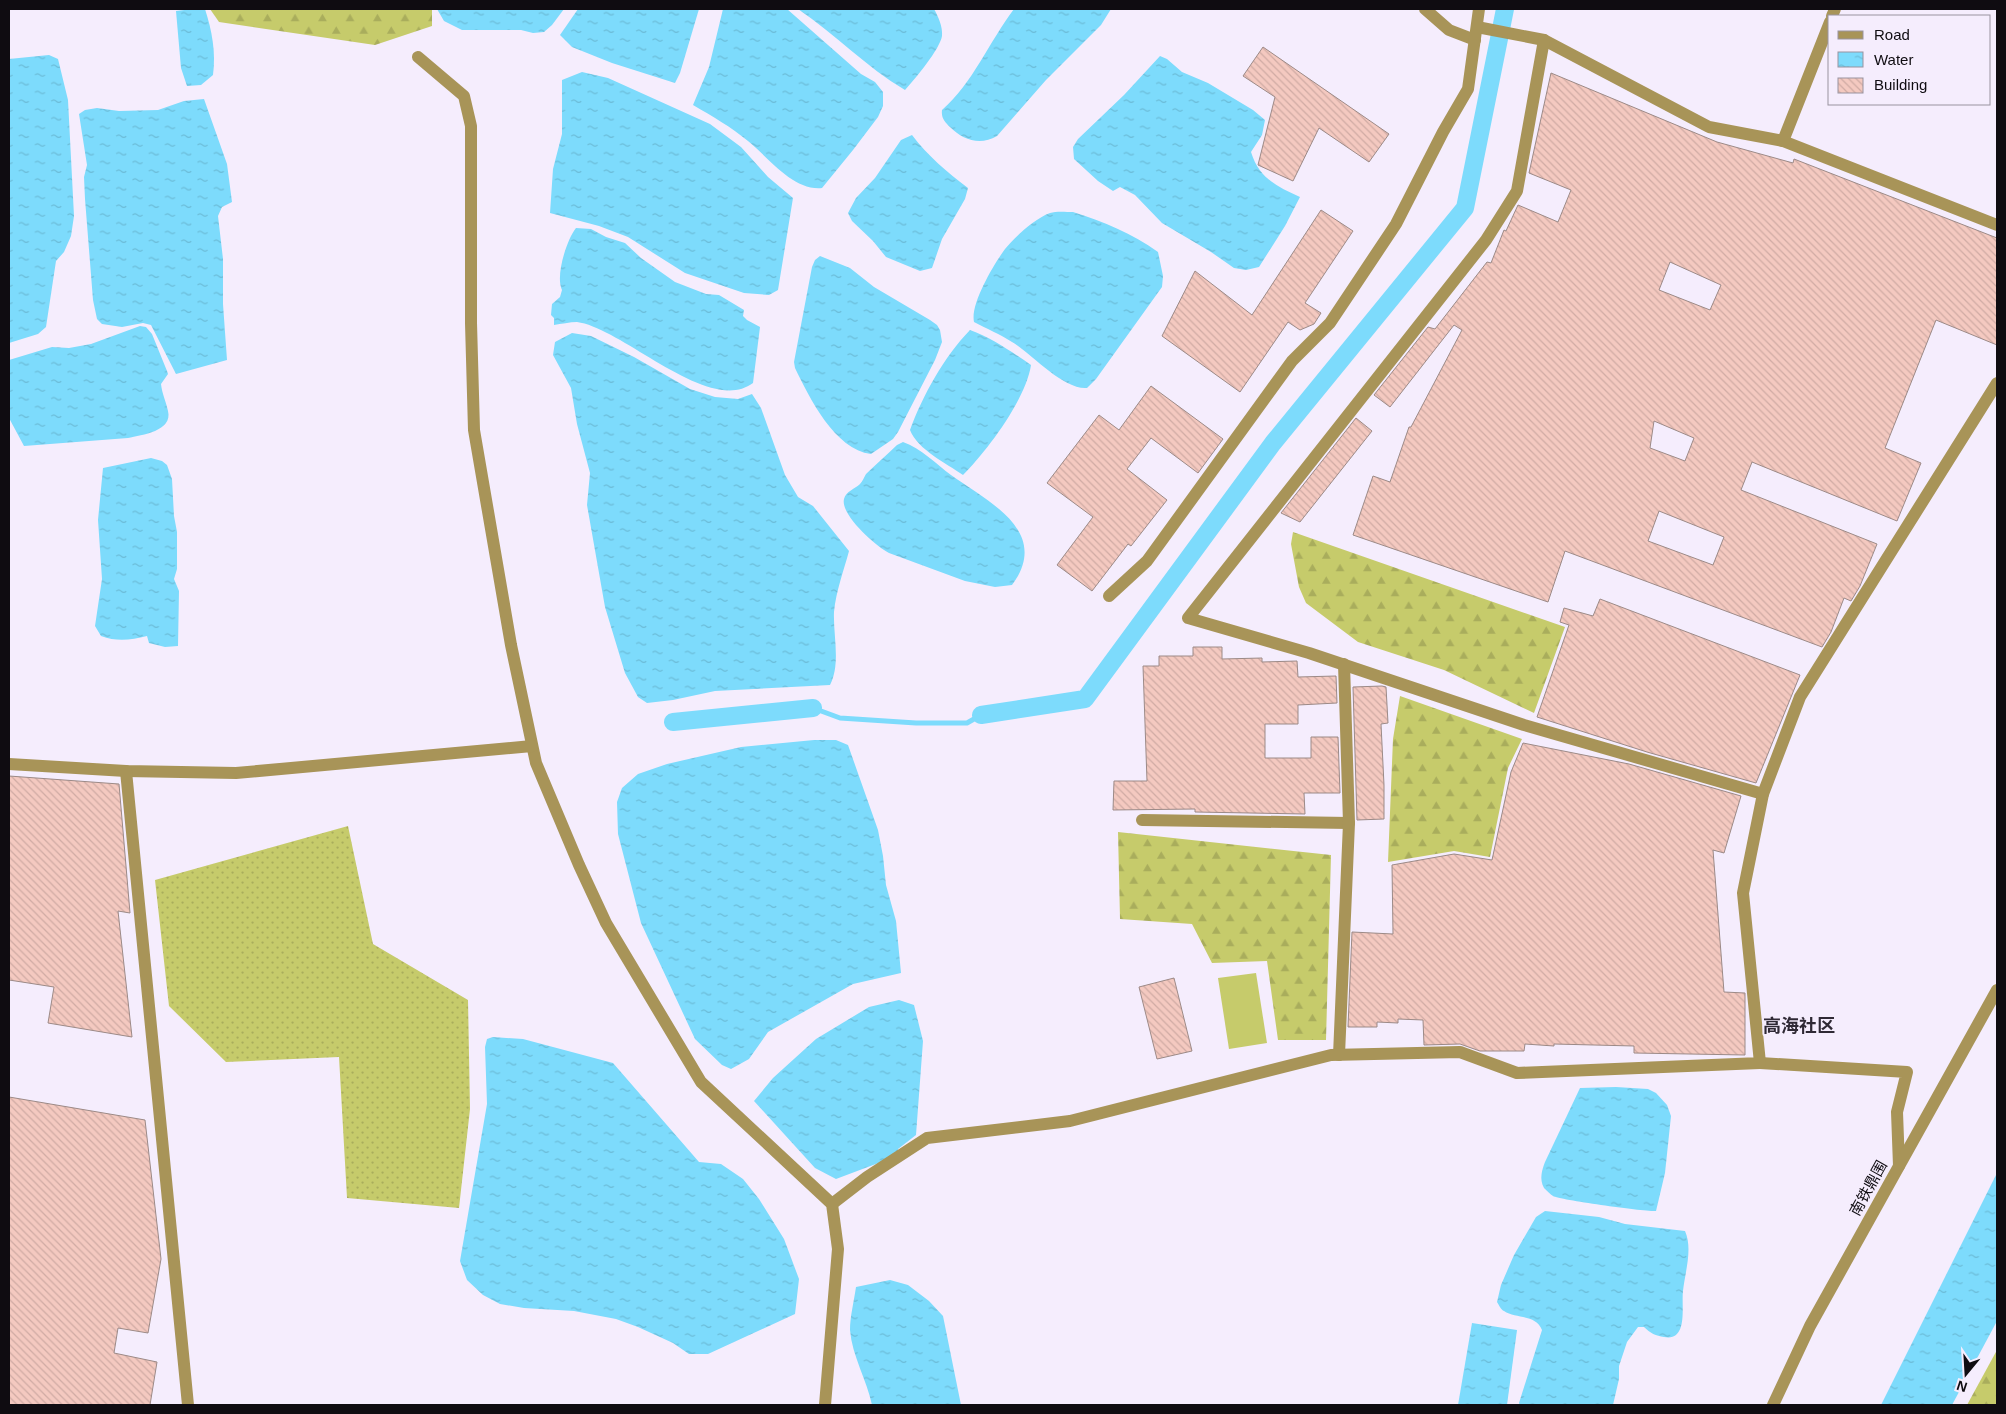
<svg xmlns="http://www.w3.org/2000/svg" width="2006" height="1414" font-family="Arial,'Noto Sans SC',sans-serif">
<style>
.grass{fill:url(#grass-dots)}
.forest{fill:url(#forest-firs)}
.pitch{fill:#c6cb6b}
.water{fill:url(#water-ripples)}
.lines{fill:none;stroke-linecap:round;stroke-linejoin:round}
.stream{stroke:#7ddbfc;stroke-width:5}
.canal{stroke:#7ddbfc;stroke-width:18}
.building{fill:url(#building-back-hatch);stroke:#9c8a87;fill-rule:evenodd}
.minor{stroke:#a89458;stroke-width:12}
.labels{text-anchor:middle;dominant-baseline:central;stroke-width:4;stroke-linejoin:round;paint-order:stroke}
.street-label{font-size:15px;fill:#0f0c11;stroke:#f5edfd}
.quarter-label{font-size:18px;font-weight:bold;fill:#2f2935;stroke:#f5edfd}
</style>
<defs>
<pattern id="grass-dots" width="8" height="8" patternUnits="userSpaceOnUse" patternTransform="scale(1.25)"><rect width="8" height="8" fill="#c6cb6b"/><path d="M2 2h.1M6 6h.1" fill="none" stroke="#a9ad5c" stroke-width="1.8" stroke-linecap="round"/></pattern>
<pattern id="forest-firs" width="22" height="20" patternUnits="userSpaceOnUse" patternTransform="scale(1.25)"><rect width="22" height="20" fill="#c6cb6b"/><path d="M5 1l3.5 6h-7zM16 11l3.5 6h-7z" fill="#a9ad5c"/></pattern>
<pattern id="water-ripples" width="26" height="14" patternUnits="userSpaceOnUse" patternTransform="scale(1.25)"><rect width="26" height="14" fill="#7ddbfc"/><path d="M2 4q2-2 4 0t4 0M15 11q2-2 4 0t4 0" fill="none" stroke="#6bbbd7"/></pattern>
<pattern id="building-back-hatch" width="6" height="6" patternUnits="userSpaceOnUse" patternTransform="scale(1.25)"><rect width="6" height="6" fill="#f4c9c0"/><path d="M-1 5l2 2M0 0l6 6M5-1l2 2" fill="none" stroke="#d0aba4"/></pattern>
</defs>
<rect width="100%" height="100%" fill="#f5edfd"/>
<polygon class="grass" points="348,826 373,944 468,1000 470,1109 459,1208 347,1198 339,1057 226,1062 169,1006 155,880"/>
<g class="forest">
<polygon points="210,9 432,9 432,26 375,45 219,22"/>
<polygon points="1293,532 1565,627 1534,713 1444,670 1358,642 1306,603 1299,587 1291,544"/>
<polygon points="1400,696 1522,739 1508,768 1490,857 1454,851 1388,862 1393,739"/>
<polygon points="1118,832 1331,855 1326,1040 1278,1040 1267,961 1212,963 1192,924 1120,919"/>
<polygon points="1997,1350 1997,1405 1967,1405"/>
</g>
<polygon class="pitch" points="1256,973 1267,1043 1229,1049 1218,978"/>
<g class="water">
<path d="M193,9H205C212,31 216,52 213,75L201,85L187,86L181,68L176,11Z"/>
<polygon points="437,9 564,9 552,25 544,32 533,33 521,30 462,30 444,21"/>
<polygon points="578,9 699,9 680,73 675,83 612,63 572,47 560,35"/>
<path d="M723,9H787L861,74L875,82L883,92V106L878,117L853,150L822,188C793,191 768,157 748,141C731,127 712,116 693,105L709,67Z"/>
<path d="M798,9H934C938,16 943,27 942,36C940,49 915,79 905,90C866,67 835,34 798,9Z"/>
<path d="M1014,9H1111L1101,25L1046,80L997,136C980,146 963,140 950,127C945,122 941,118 942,110C973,83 989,42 1014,9Z"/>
<polygon points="49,55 58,59 68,100 74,216 71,236 64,252 56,261 46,327 38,334 9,343 9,59"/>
<path d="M1160,56L1167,59L1182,72L1208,83L1253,110L1265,120L1262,135L1251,152C1259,178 1276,186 1300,197L1285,226L1259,267L1246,270L1234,268L1211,252L1162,223L1135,195L1120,187L1113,191L1098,181L1074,159L1073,147L1078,139L1124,95Z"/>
<polygon points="582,72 608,78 710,124 741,147 768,177 793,198 778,290 769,295 744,293 685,273 628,237 599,226 550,213 553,169 562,134 562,80"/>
<polygon points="204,99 227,164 232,202 222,207 218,216 223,259 223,304 227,360 176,374 151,325 143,323 122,327 102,324 97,319 93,300 85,199 84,177 87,165 79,114 85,110 97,108 119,111 158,110 184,101"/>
<path d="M912,135C928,156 947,172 968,188L965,199L942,239L932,268L920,271L886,257L873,241L852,221L848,213L856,198L875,178L901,140Z"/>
<path d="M1073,212C1104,222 1132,233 1158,252L1163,276L1162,287L1096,379L1087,388C1063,390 1032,354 1012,342C1000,334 987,329 974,322C970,304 994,264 1005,249C1016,236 1034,219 1050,213C1056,211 1066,212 1073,212Z"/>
<path d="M576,228L591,229L606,237L625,243L641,258L675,282L706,294L719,295L744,310L743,316L747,320L760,327L753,383C709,416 623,328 577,322C570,322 561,324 554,325V318L551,315L552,304L560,297L562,290C555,276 567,239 576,228Z"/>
<path d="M820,256L850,268L874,287L930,320L937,325L940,330L942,342L935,360L898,432L893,439L871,454C835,450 809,397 795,368L794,362L812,267L815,260Z"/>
<path d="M140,326L146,327L152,334L167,371L168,374L161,384C162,394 166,401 168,411C173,431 142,435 128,438L24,446L9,418V360L52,347L69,348L91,344Z"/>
<path d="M970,330C992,338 1012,352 1031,365C1026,399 987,451 963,475C946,463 918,450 910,430C923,395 944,357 970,330Z"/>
<path d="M572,333L591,336L634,357L690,389L715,397L738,399L752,394L761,408L785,475L798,497L813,506L849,551C844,570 836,591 834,612C833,635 841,664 830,685L715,691L673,700L647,703L638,697L625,673L605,607L587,505L590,473L577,424L571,388L553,355L555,342Z"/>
<path d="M903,442C921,448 936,464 951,475C987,501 1052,531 1012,585L995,587L965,581L889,553C877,547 840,515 844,499C846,491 855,489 860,484C863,481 864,477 866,474C876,464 887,455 897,445Z"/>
<path d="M151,458L162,461L167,465L172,479L174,516L177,532V569L174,579L179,591L178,646L165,647L149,643L147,636C131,640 117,642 101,636L95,626L102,579L98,520L103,468Z"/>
<polygon points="814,740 836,740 848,745 878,830 883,856 886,885 896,921 901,973 853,984 768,1032 749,1059 731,1069 722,1065 695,1039 641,923 618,834 617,802 622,788 638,774 667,764 741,747"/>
<polygon points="899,1000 914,1005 923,1041 916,1135 898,1149 897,1156 836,1179 815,1168 754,1101 773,1078 816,1039 869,1007"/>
<polygon points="493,1037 523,1039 613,1063 699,1162 721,1164 743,1179 759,1199 784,1239 799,1279 795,1314 708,1354 689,1354 673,1343 638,1327 616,1319 574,1311 524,1308 500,1304 483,1295 467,1280 460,1261 487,1104 485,1047 487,1039"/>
<path d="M1616,1087L1648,1089L1656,1093L1667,1105L1671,1116L1665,1173L1656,1211C1647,1212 1560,1200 1553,1196C1550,1194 1546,1190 1544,1188C1539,1179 1542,1170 1545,1162L1580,1088Z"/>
<polygon points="1997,1173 1997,1321 1952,1405 1881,1405"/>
<path d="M1545,1211L1599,1217L1625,1224L1685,1231C1693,1249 1685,1272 1683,1291C1681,1305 1689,1342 1664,1337C1656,1336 1650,1333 1644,1327H1638L1627,1342L1619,1366V1379L1613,1405H1520L1519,1403L1542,1330C1536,1314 1516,1319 1504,1311C1501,1310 1499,1305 1497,1302L1501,1285L1514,1255L1536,1217Z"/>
<path d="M890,1280L908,1285L929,1301L943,1316L961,1405H872C867,1380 852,1356 850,1330C850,1317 854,1301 856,1287Z"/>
<polygon points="1472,1323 1517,1330 1507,1405 1458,1405"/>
</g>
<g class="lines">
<polyline class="stream" points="813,708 840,718 916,723 967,723 981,715"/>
<g class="canal">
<polyline points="981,715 1085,699 1273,443 1465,208 1505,9"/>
<polyline points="673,722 813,708"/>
</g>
</g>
<g class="building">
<polygon points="1263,47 1389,134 1369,162 1319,128 1293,181 1258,165 1275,97 1243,76"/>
<path d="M1551,73L1717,142L1793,163L1794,159L1997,238V345L1936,320L1885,448L1921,463L1897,521L1752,462L1741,490L1877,544L1860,586L1851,601L1844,598L1831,632L1822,647L1565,551L1548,602L1353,535L1373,476L1390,482L1409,427H1411L1462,330L1454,325L1390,407L1374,395L1428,327L1435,329L1487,262L1491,263L1504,230L1506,231L1518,205L1558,222L1571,190L1529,173ZM1670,262L1721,285L1710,310L1659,290ZM1654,421L1694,438L1685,461L1650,448ZM1659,511L1724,537L1713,565L1648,541Z"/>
<polygon points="1321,210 1353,231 1305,303 1321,313 1314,324 1300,330 1288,322 1240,392 1162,336 1195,271 1252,315"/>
<polygon points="1151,386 1223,439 1198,473 1151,438 1127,469 1167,500 1131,546 1128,544 1092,591 1057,565 1093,517 1047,483 1099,415 1119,430"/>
<polygon points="1356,418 1372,431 1300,522 1281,513"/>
<polygon points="1600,599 1800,675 1756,783 1647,752 1537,717 1569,625 1560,622 1564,608 1593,616"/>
<polygon points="1193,647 1222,647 1222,659 1262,658 1262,662 1297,661 1298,677 1336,676 1337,703 1298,705 1298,724 1265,724 1265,758 1311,758 1311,737 1338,737 1340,793 1304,793 1305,814 1195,812 1195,809 1113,810 1114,781 1147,781 1143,666 1159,666 1159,656 1193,656"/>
<polygon points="1382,686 1386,687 1388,723 1381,724 1384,785 1384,819 1357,820 1353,687"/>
<polygon points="1523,743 1629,764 1741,796 1724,853 1713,850 1724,992 1745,993 1745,1055 1634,1053 1634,1046 1554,1044 1554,1046 1525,1044 1524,1051 1480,1051 1460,1044 1424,1045 1423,1020 1398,1019 1398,1023 1377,1022 1377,1027 1348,1027 1352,932 1393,934 1392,865 1454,854 1492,860 1511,772"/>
<polygon points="9,776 119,784 130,913 118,911 132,1037 48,1023 54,987 9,980"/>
<polygon points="1174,978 1192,1051 1157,1059 1139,987"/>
<polygon points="9,1097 145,1120 161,1259 148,1333 118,1328 114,1353 157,1362 150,1405 9,1405"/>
</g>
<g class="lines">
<g class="minor">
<polyline points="1425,9 1449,30 1475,40"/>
<polyline points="1832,16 1835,9"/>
<polyline points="1477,27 1544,40 1709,127 1783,141 1997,225"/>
<polyline points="1544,40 1517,191 1486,240 1188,618 1309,653 1524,725 1763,794"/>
<polyline points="418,57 464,96 471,126 471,323 474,430 511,645 536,763 579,865 606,923 701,1082 832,1204 838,1249 825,1405"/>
<polyline points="1783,141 1830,22"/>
<polyline points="1109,596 1147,561 1292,361 1330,323 1396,224 1443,132 1468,89 1479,9"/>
<polyline points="9,764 126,771 236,773 532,746"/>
<polyline points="126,771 188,1405"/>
<polyline points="1142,820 1349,823"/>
<polyline points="1339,1055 1349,823 1344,664"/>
<polyline points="1760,1063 1907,1072 1897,1112 1899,1166"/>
<polyline points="832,1204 867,1177 927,1138 1070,1121 1331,1055 1460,1052 1517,1073 1760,1063 1743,893 1763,794 1800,697 1997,383"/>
<polyline points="1773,1405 1810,1326 1997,990"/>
</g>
</g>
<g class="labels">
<g class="street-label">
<text transform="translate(1868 1188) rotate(-61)">南铁鼎围</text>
</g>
<g class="quarter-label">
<text x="1799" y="1026">高海社区</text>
</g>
</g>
<rect width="2006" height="1414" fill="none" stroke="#0f0c11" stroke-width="20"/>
<rect x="1828" y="15" width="162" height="90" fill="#f5edfd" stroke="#99939f"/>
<rect x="1838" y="31" width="25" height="8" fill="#a89458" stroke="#99939f"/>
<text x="1874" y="40" font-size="15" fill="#0f0c11">Road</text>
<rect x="1838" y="52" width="25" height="15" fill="url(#water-ripples)" stroke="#99939f"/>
<text x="1874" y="65" font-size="15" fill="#0f0c11">Water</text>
<rect x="1838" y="78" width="25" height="15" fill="url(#building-back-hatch)" stroke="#99939f"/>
<text x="1874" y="90" font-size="15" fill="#0f0c11">Building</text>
<g transform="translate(1966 1374) rotate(198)" stroke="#f5edfd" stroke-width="4" paint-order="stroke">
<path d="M0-4L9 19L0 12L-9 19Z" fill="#0f0c11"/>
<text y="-8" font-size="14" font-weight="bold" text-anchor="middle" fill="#0f0c11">N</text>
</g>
</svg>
